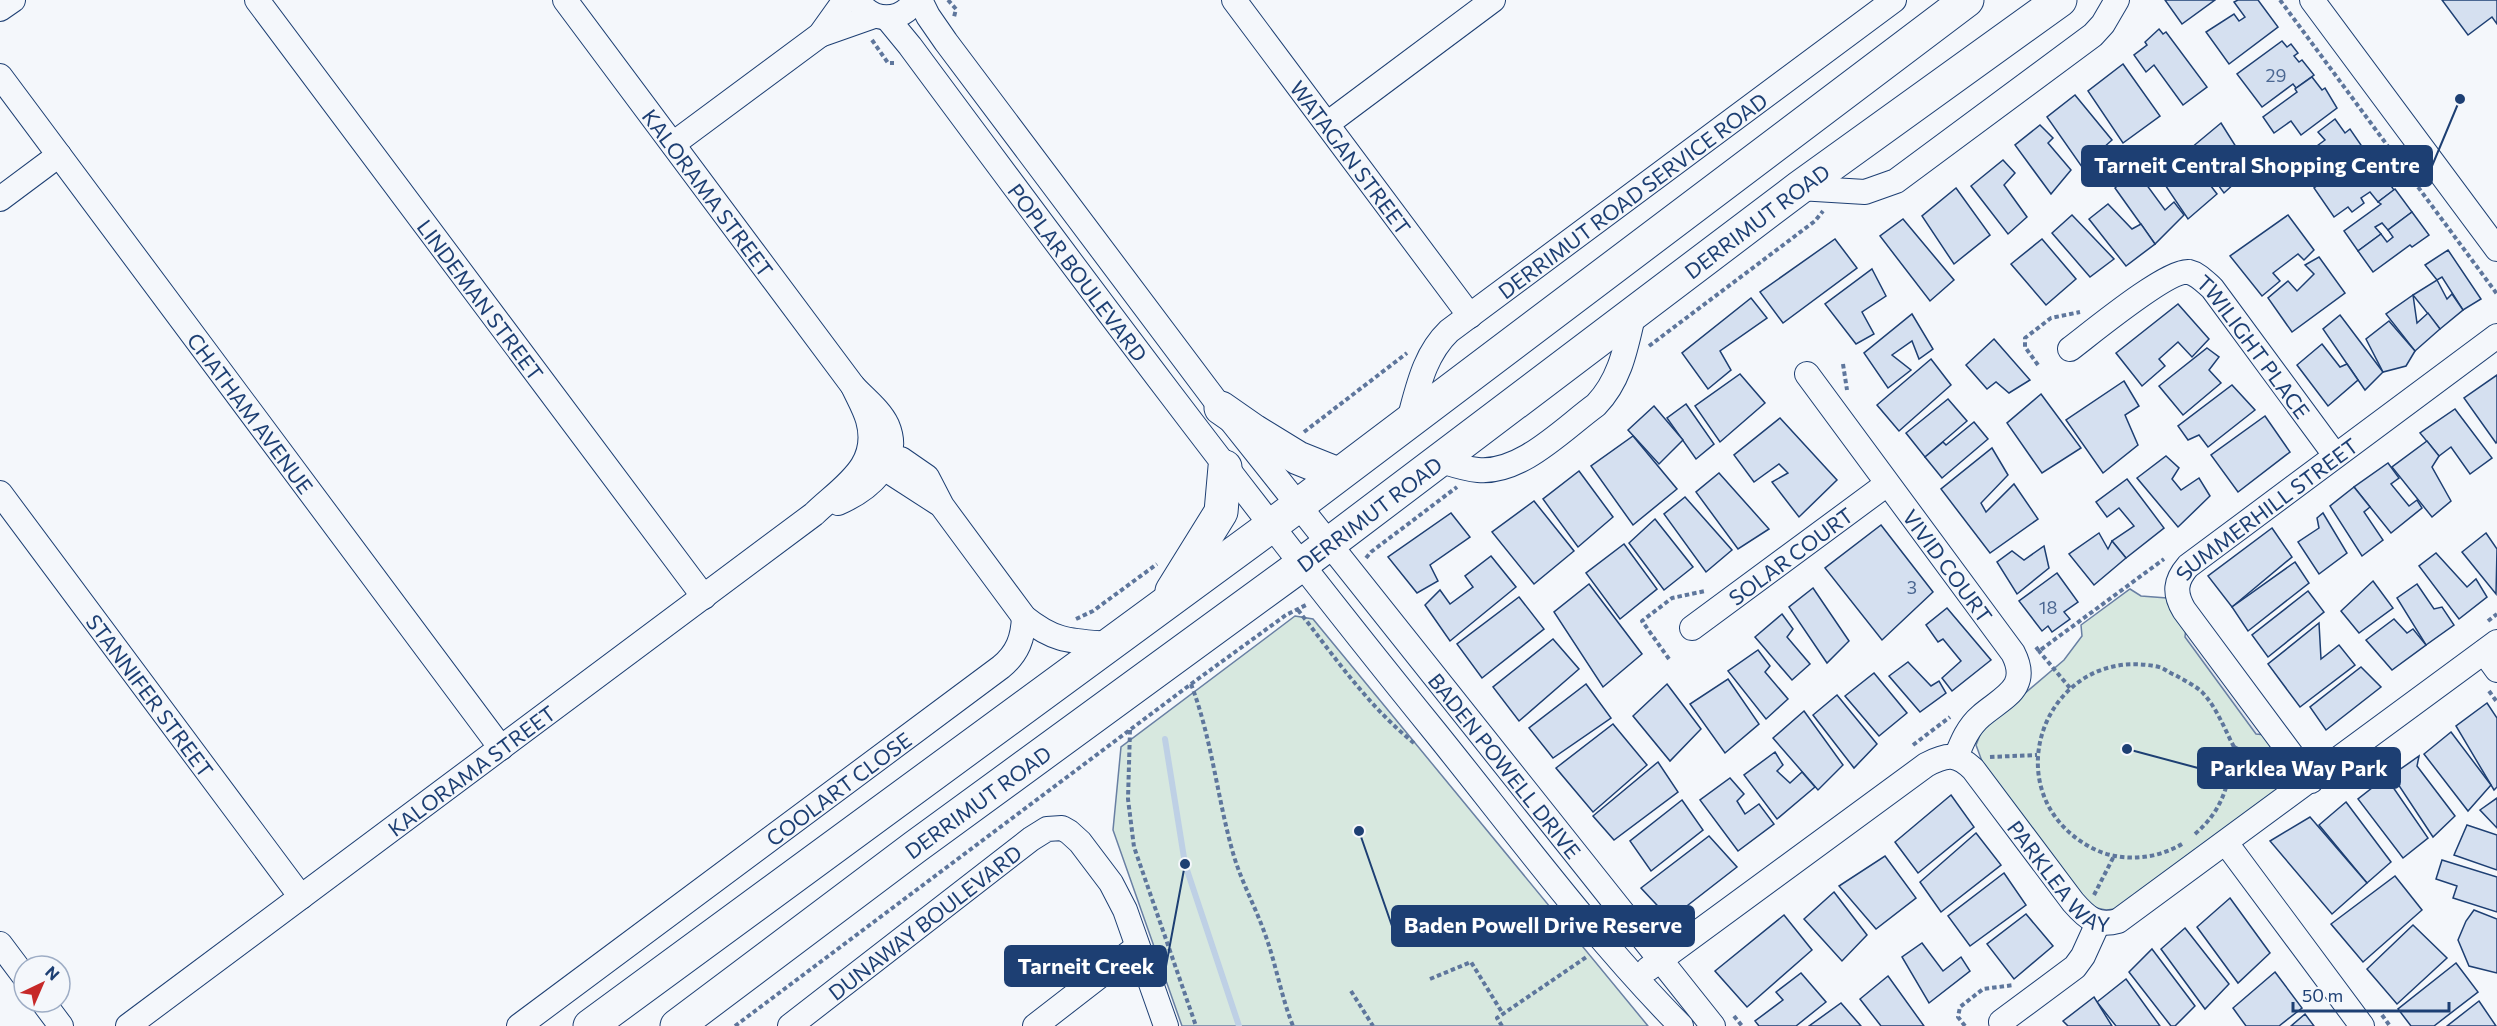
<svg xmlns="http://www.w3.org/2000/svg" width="2497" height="1026" font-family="Commissioner,sans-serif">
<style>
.green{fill:#d7e8df;stroke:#687fa3;stroke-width:1.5}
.parking{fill:#e3e8f0;stroke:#687fa3;stroke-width:1.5}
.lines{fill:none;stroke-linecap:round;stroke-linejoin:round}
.stream{stroke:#bed0e5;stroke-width:6}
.building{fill:#d5e0f0;stroke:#1d3f73;stroke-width:1.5}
.minor-casing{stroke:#1d3f73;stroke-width:26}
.highway-casing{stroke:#1d3f73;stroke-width:35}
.path{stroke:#5e769c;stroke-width:4;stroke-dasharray:4.5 3;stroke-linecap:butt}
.minor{stroke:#f4f7fb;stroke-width:24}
.highway{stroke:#f4f7fb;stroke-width:33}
.labels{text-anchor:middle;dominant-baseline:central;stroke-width:4.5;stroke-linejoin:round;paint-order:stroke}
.number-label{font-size:18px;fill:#4b6792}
.street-label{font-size:21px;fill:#1d3f73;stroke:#f4f7fb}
.leader{fill:none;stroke:#1d3f73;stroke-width:2}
.callout-dot{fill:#1d3f73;stroke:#f4f7fb;stroke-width:2}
.callout{fill:#1d3f73;stroke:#1d3f73;stroke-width:2}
.callout-label{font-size:22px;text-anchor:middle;font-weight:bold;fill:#fff}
</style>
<rect width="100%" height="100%" fill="#f4f7fb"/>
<g class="green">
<path d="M2130,589L2141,596L2167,598L2285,763L2286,777L2282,789L2125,906C2110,911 2102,912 2089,904L1983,764L1976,745L1982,730L2064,660L2082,636L2081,625Z"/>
<polygon points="1295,616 1313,619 1648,1026 1182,1026 1113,830 1121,747"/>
</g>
<polygon class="parking" points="2186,627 2267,735 2256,734 2185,637"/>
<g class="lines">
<polyline class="stream" points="1165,739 1185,864 1239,1026"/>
</g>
<g class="building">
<polygon points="2165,0 2215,0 2182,24"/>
<polygon points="2238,0 2258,0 2278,27 2229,64 2206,32 2234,14 2239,21 2245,17 2234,2"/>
<polygon points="2442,0 2497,0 2497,24 2492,17 2468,35"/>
<polygon points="2159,29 2163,34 2166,32 2207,87 2183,105 2154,65 2146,72 2134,55 2147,45 2145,42"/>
<polygon points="2282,41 2287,47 2291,44 2298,53 2294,56 2299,62 2302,60 2314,75 2296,88 2293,84 2262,107 2237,74"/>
<polygon points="2123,64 2160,116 2123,143 2088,91"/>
<polygon points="2312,77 2322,90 2325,88 2337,108 2301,135 2291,121 2274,133 2263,117 2297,92 2295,89"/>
<polygon points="2075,95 2112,140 2082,167 2047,117"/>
<polygon points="2335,119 2345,133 2350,129 2361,145 2305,186 2294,171 2302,165 2298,160 2325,140 2318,132"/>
<polygon points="2221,123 2250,169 2224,193 2191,148"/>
<polygon points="2040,125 2053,138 2048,143 2071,170 2051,194 2015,145"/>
<polygon points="2365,150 2373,160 2378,156 2385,166 2380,170 2394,190 2378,202 2370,192 2361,198 2364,203 2352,212 2348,207 2334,217 2314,188"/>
<polygon points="2185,152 2217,194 2188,219 2157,173"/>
<polygon points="2003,160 2015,173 2004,185 2027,217 2008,234 1971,186"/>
<polygon points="2135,169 2165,210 2174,202 2184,215 2155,244 2115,188"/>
<polygon points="1956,188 1990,235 1954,264 1922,216"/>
<polygon points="2395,189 2412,212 2388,230 2382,223 2375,227 2381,234 2358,251 2344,231 2381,204 2378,202"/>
<polygon points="2108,204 2132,229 2141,224 2155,244 2126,266 2089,219"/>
<polygon points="2412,212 2429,235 2412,247 2410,245 2373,272 2358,251 2381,234 2387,242 2393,237 2388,230"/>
<polygon points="2072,215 2114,259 2090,277 2052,233"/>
<polygon points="2288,215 2314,250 2304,260 2298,254 2273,273 2280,281 2262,296 2230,256"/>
<polygon points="1903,219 1954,280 1930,301 1880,236"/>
<polygon points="1835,239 1857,268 1783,323 1760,292"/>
<polygon points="2042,239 2076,279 2046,305 2011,264"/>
<polygon points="2448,250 2481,299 2463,310 2442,277 2437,280 2425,265"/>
<polygon points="2319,257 2345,293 2292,332 2268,298 2288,281 2297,291 2314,274 2305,265"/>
<polygon points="1872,269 1886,296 1862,312 1874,334 1856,344 1825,304"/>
<polygon points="2437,280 2447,299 2452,294 2463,310 2440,329 2413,295"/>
<polygon points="2413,295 2417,323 2428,313 2440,329 2415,351 2386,314"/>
<polygon points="1751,298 1767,318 1720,351 1731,370 1708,389 1682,353"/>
<polygon points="2178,304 2209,339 2192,357 2178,342 2159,359 2165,366 2142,386 2116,353"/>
<polygon points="1912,314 1933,349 1919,359 1912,341 1892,355 1911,370 1888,388 1864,353"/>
<polygon points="2340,315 2383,372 2365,390 2323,329"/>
<polygon points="2389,321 2415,351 2406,366 2383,372 2366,339"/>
<polygon points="1994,339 2030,380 2009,393 1996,382 1987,389 1966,365"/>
<polygon points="2322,344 2340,367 2347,364 2358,380 2328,406 2297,365"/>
<polygon points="2207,348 2219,357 2209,370 2221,383 2183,415 2159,386"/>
<polygon points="1931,359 1951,385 1899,431 1877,405"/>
<polygon points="1740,374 1765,403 1720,442 1695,406"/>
<polygon points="2497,375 2497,442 2496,443 2464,398"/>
<polygon points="2124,381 2139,406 2125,415 2138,445 2103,473 2066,420"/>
<polygon points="2232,385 2255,410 2208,447 2199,435 2188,440 2178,426"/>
<polygon points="2041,394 2081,448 2042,473 2007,423"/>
<polygon points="1948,399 1967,421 1925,457 1906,433"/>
<polygon points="1686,404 1714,444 1696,459 1667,418"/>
<polygon points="1654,406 1683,440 1659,464 1628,430"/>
<polygon points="2455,409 2492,458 2470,474 2451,447 2439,456 2420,433"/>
<polygon points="2265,416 2290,452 2238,492 2211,455"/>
<polygon points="1780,418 1837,480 1799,517 1772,482 1788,473 1779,464 1754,482 1734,455"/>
<polygon points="1974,422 1988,439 1942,478 1925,457 1943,442 1946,445"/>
<polygon points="1633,436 1677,489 1633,525 1591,466"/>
<polygon points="2427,441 2439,456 2432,467 2451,501 2432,517 2392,467"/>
<polygon points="1992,448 2008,475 1981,503 1986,512 2014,484 2038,519 1990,553 1941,489"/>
<polygon points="2166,456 2179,468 2172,479 2181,490 2199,478 2210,496 2178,527 2137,478"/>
<polygon points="2388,463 2399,478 2391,484 2409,506 2417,500 2422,508 2391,533 2354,487"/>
<polygon points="1579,471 1613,517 1578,547 1543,499"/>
<polygon points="1719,473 1769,529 1738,549 1696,492"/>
<polygon points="2127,479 2164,528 2126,558 2112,541 2134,526 2119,508 2107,517 2096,502"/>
<polygon points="2354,487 2370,507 2364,512 2383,540 2362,556 2330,506"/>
<polygon points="1685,497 1732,550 1706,572 1664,514"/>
<polygon points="1534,501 1574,551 1534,584 1492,532"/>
<polygon points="1451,513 1470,537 1430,565 1438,581 1417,593 1388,557"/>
<polygon points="2323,513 2347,553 2319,574 2298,542 2319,528 2317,518"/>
<polygon points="1655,519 1693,567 1664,590 1629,543"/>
<polygon points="1881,525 1933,592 1882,640 1825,568"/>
<polygon points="2272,528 2292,557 2232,607 2208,576"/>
<polygon points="2099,533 2108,549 2112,541 2126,558 2094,585 2069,554"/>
<polygon points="2486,533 2497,549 2496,594 2462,552"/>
<polygon points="1624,544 1657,589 1620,619 1586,573"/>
<polygon points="2044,546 2049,568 2017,594 1997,562 2012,551 2024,560"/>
<polygon points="2436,553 2467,587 2476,579 2487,597 2459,619 2419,566"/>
<polygon points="1491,556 1516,587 1450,641 1425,605 1440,590 1450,604 1473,587 1465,576"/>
<polygon points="2295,562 2309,583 2248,631 2232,607"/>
<polygon points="2057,573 2078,602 2064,612 2070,619 2052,632 2048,626 2042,631 2019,601"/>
<polygon points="2373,581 2393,608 2359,633 2341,611"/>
<polygon points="1589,584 1642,654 1603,687 1554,612"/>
<polygon points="2417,584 2434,609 2442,607 2454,625 2426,645 2397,598"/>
<polygon points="1813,588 1849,641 1827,663 1789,607"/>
<polygon points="2308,591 2324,612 2268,657 2252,635"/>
<polygon points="1519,597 1544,629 1482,678 1457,644"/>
<polygon points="1947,608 1991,660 1952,691 1942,678 1961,661 1943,639 1938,642 1926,625"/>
<polygon points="1782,614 1793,629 1787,637 1810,664 1792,680 1755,637"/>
<polygon points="2394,619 2407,633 2413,629 2426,645 2392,670 2366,640"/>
<polygon points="2319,623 2321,659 2339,645 2355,665 2300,707 2268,664"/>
<polygon points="1553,639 1579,669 1519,721 1493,687"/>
<polygon points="1758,650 1770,666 1765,672 1788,699 1766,719 1728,671"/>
<polygon points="1908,662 1931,686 1939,681 1946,693 1920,712 1889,676"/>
<polygon points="2361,667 2381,687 2326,730 2310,707"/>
<polygon points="1874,673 1907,713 1879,736 1845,696"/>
<polygon points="1728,679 1759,724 1725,753 1690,704"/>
<polygon points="1586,684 1611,718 1553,758 1529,728"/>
<polygon points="1667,684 1701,729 1670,761 1633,716"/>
<polygon points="1837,695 1877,744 1854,768 1813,715"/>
<polygon points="2487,703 2497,718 2497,787 2494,790 2456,726"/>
<polygon points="1804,711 1843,765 1818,790 1773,738"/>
<polygon points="1613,724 1647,765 1593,812 1556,768"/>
<polygon points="2451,732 2491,785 2468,811 2424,754"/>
<polygon points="1775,752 1783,765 1777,771 1790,783 1802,772 1815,787 1777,819 1744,775"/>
<polygon points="2419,756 2417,766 2455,816 2433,837 2392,775"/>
<polygon points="1658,762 1678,792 1614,840 1593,816"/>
<polygon points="2386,777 2428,838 2403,858 2358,799"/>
<polygon points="1730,778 1744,794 1737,801 1745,814 1759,804 1774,824 1738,851 1700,800"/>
<polygon points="1951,795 1974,827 1918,873 1895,842"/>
<polygon points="2497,798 2497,828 2480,810"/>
<polygon points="1682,800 1703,830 1651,871 1630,841"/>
<polygon points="2346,802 2391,862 2367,883 2319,825"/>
<polygon points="2310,817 2367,883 2332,914 2270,841"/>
<polygon points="2467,825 2497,835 2497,870 2454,855"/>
<polygon points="1976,833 2001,865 1941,912 1920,882"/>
<polygon points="1709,836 1737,867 1670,919 1641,888"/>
<polygon points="1885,856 1916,898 1876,929 1839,886"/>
<polygon points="2442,860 2497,877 2497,912 2453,898 2457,886 2436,879"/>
<polygon points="2004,873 2026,905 1970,946 1948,916"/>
<polygon points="2395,876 2422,910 2363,962 2331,924"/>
<polygon points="1834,892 1867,935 1842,961 1804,919"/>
<polygon points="2230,898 2270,953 2238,983 2197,927"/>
<polygon points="2474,910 2497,919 2497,973 2469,966 2458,940 2466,921"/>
<polygon points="2026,914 2053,946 2014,979 1987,944"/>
<polygon points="1784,915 1812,950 1747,1007 1715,971"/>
<polygon points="2413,925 2447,958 2397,1004 2367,969"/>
<polygon points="2185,928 2229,984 2205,1009 2161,949"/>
<polygon points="1922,943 1943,971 1961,957 1970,971 1929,1003 1902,957"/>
<polygon points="2152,949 2195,1006 2175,1026 2171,1026 2129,972"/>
<polygon points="2456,963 2478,992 2434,1026 2411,1026 2398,1009"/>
<polygon points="2275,972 2302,1008 2279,1026 2246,1026 2233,1008"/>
<polygon points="1801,973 1826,1002 1796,1026 1759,1026 1755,1021 1783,1000 1776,992"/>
<polygon points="1888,976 1924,1026 1881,1026 1860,999"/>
<polygon points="2126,979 2160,1026 2116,1026 2097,1002"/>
<polygon points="2094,997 2112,1026 2068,1026 2063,1021"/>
<polygon points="2479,1001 2496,1026 2447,1026"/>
<polygon points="1841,1003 1861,1026 1809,1026"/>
<polygon points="2305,1014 2314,1026 2291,1026"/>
</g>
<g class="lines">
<defs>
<g id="minor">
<path id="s1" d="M257,0L704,597"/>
<path id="s2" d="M565,0L853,386C864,398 880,410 887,425C903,462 868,490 838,503"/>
<path d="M858,0C871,23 902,23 915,0"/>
<path id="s3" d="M920,0L928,16L946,42L1221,408L1713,1026"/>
<path id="s4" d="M1234,0L1470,316"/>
<polyline points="2312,0 2497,249"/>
<polyline points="0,9 13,0"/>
<path id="s5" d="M887,18L910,46C1082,278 1254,509 1436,733C1515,831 1593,937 1681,1026"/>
<polyline points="820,35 874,16"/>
<path id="s6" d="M0,76L501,748"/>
<polyline points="1327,124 1493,0"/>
<polyline points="673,144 820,35 845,0"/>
<polyline points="1799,188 1865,192 1896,181 2093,35 2103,24 2117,0"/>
<polyline points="0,199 59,155"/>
<path id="s7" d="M2070,349C2090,334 2168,269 2189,272C2198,274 2205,282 2212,288L2335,455"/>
<path id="s8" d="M1807,374L2013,653C2031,688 2003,697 1981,716C1968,727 1962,742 1956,757"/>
<path id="s9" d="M1409,420C1418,388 1424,355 1449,331L1894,0"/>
<path d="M874,455L901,459L927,477L942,506L1024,617C1055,642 1071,641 1109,644"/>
<polyline points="874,457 890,472 938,503"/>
<path d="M1438,460C1451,464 1465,469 1478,470C1521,474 1563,429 1596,405C1621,379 1626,346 1634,312"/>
<path id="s10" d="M0,493L301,897"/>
<path id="s11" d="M1692,628L1887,484"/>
<polyline points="2484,652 2497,670"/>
<path id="s12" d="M2311,781L2184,610C2174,593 2175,581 2188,566L2497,336"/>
<polyline points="2226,843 2362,1026"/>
<polyline points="0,944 24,976"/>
<path id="s13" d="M1648,969L1926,765C1947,754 1956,753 1973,769L2073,902C2087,918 2097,927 2118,921L2497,642"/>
<polyline points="43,1002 61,1026"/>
<polyline points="2001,1022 2075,967 2083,956 2098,923"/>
<path id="s14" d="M128,1026L814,514C843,486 881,466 868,420C865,409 858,397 853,386"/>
<path id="s15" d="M519,1026L1001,667C1018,653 1023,638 1024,617"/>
<path id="s16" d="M790,1026L1031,839L1047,829L1062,828L1069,832L1080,842L1111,883L1125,910L1166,1026"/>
<polyline points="1035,1026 1137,947"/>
</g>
<g id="highway">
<polyline points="1221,408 1254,431 1298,458 1338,474"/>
<polyline points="1172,591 1221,512 1225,467"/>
<polyline points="590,1026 1271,526 1967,0"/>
<path id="s17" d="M677,1026L915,847L1301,565L1799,188L2060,0"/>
</g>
</defs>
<use href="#minor" class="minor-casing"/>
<use href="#highway" class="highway-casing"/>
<g class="path">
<polyline points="948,0 956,9 954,17"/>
<polyline points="2280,0 2497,294"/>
<polyline points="872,40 888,63 894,63"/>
<polyline points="1649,346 1815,221 1823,211"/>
<polyline points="1843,364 1847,390"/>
<polyline points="2038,365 2025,347 2025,338 2051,318 2080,312"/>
<polyline points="1304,432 1407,353"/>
<polyline points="1366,558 1371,552 1457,487"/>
<path d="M1298,610C1334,656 1368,706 1414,743"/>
<polyline points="1076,619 1093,611 1157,564"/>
<polyline points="2488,621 2497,614"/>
<polyline points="2036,647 2039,651 2164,559"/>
<polyline points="2038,652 2039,651 2070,688"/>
<polyline points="1669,659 1642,621 1672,598 1705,591"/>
<path d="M1191,684C1212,739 1217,797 1233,853C1241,881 1255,906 1265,934C1276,964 1281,996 1293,1026"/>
<polyline points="2489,691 2497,702"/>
<polyline points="1130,730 1128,799 1134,847 1196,1026"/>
<polyline points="1913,745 1950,717"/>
<polyline points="1990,757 2037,755"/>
<path d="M2195,834C2224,809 2229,783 2234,747L2271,766"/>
<path d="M2182,844C2155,860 2119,863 2090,847C1989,791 2047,642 2159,667C2164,668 2169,673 2175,675C2184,680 2194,685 2202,692C2217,708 2224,728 2234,747"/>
<polyline points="2094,895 2114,856"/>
<polyline points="1430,979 1471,962 1503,1014"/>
<polyline points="1351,991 1373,1026"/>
<polyline points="2382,1015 2390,1026"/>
<polyline points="1734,1016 1742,1026"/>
<polyline points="735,1026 1191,684 1286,615 1306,605"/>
<polyline points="1502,1026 1497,1018 1588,956"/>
<polyline points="1965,1026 1958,1017 1960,1007 1983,989 2014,985"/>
</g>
<use href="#minor" class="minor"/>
<use href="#highway" class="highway"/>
</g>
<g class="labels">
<g class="number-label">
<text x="2276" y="75">29</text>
<text x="1912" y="587">3</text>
<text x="2048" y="607">18</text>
</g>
<g class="street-label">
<text stroke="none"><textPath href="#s4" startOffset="196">WATAGAN STREET</textPath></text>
<text stroke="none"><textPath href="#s2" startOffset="240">KALORAMA STREET</textPath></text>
<text stroke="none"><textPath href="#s9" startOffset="327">DERRIMUT ROAD SERVICE ROAD</textPath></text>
<text stroke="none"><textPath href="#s17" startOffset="1347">DERRIMUT ROAD</textPath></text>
<text stroke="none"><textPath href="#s5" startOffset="318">POPLAR BOULEVARD</textPath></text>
<text stroke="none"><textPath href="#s1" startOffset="374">LINDEMAN STREET</textPath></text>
<text stroke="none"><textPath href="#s7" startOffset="243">TWILIGHT PLACE</textPath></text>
<text stroke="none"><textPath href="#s6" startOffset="420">CHATHAM AVENUE</textPath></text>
<text stroke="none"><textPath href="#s12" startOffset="358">SUMMERHILL STREET</textPath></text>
<text stroke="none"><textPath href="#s17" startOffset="861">DERRIMUT ROAD</textPath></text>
<text stroke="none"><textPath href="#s11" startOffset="122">SOLAR COURT</textPath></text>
<text stroke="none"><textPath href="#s8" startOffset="238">VIVID COURT</textPath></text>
<text stroke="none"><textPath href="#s10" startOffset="252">STANNIFER STREET</textPath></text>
<text stroke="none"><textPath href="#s3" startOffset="964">BADEN POWELL DRIVE</textPath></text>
<text stroke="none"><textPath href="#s14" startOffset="428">KALORAMA STREET</textPath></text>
<text stroke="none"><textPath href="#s15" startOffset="398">COOLART CLOSE</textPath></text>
<text stroke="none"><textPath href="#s17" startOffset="375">DERRIMUT ROAD</textPath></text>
<text stroke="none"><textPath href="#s13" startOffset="536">PARKLEA WAY</textPath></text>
<text stroke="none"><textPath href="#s16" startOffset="170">DUNAWAY BOULEVARD</textPath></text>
</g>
</g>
<path class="leader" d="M2460 99L2432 166M2127 749L2198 768M1359 831L1392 926M1185 864L1166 966"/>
<g class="callout-dot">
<circle cx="2460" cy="99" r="6"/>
<circle cx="2127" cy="749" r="6"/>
<circle cx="1359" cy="831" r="6"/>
<circle cx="1185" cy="864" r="6"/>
</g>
<g class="callout">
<rect x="2082" y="146" width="350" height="40" rx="6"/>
<rect x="2198" y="748" width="202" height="40" rx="6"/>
<rect x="1392" y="906" width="302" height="40" rx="6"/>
<rect x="1005" y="946" width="161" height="40" rx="6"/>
</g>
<g class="callout-label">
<text x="2257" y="173">Tarneit Central Shopping Centre</text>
<text x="2299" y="776">Parklea Way Park</text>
<text x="1543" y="933">Baden Powell Drive Reserve</text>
<text x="1086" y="974">Tarneit Creek</text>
</g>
<g transform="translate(42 984) rotate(44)"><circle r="28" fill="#f4f7fb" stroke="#9eadc5" stroke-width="1.5"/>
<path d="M0-4.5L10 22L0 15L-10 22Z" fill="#c62828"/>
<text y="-9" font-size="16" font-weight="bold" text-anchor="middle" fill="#1d3f73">N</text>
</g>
<path d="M2293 1002v9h156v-9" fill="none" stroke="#1d3f73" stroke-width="3"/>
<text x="2302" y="1002" font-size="18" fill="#1d3f73" stroke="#f4f7fb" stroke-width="4.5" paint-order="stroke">50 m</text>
</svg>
